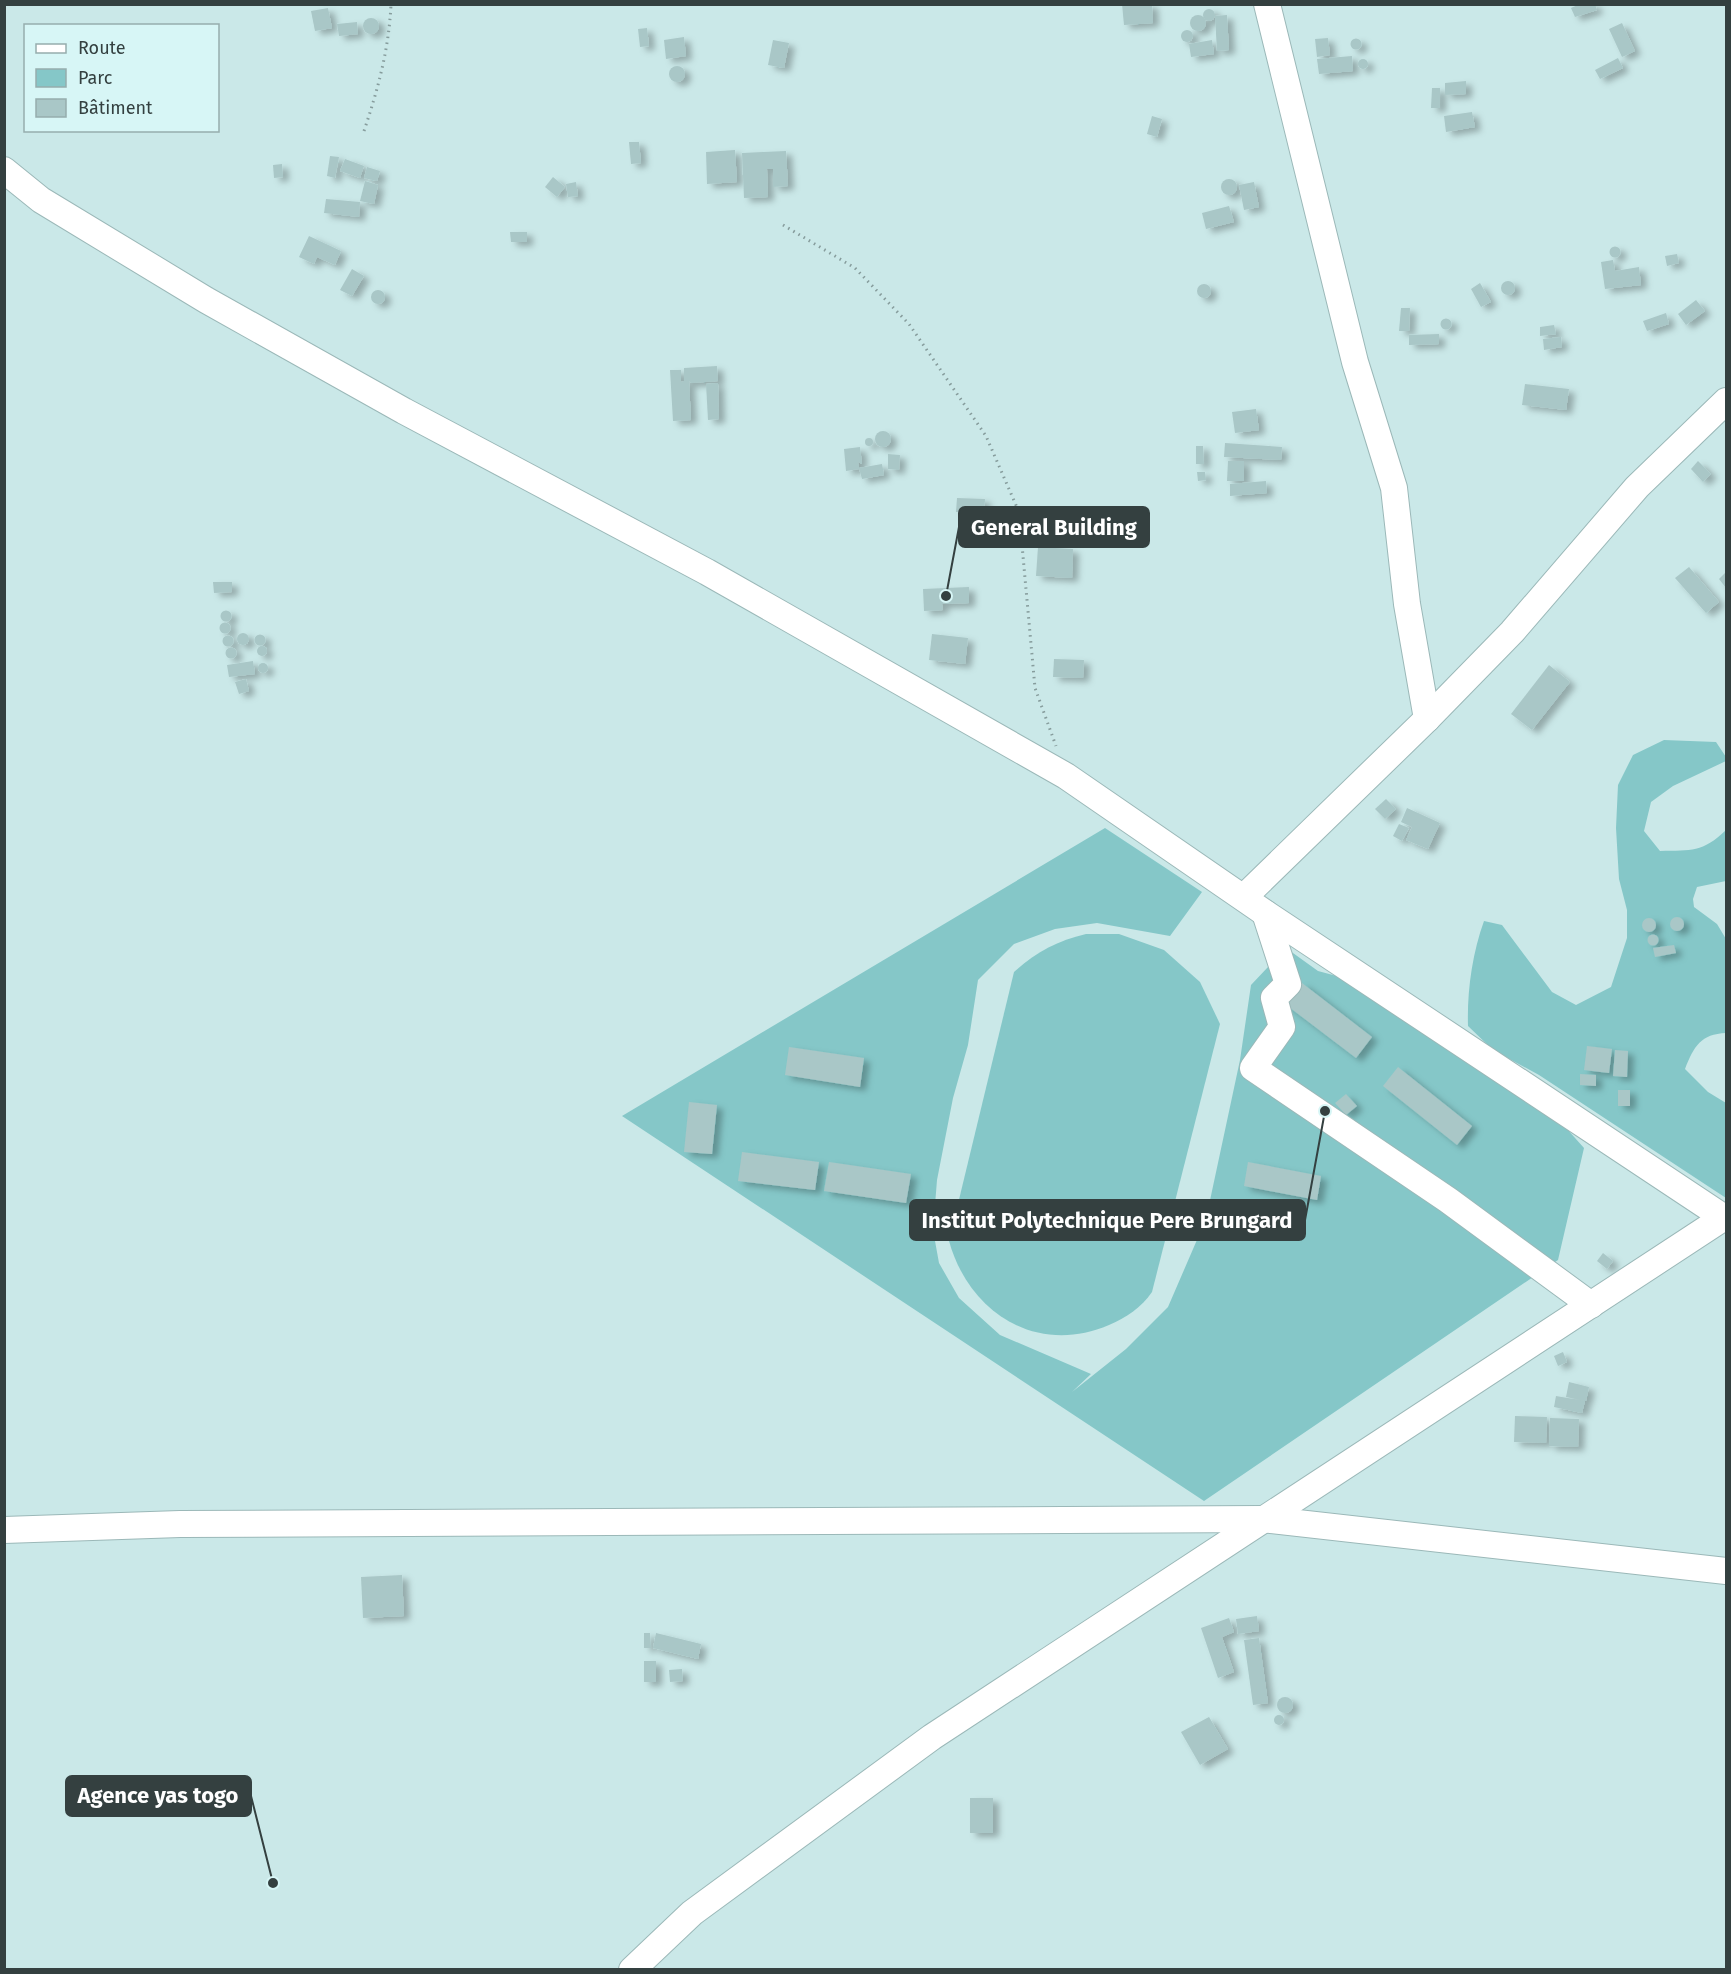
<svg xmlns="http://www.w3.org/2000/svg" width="1731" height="1974" font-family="'Fira Sans',sans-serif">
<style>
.green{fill:#85c7c8}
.building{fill:#a9c7c7;filter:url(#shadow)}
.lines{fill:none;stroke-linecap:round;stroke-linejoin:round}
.minor-casing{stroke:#9bb8b8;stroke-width:28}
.path{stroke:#869c9c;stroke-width:3;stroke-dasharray:1.5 4.5;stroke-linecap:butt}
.minor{stroke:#fff;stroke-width:26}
.leader{fill:none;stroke:#344040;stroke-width:2}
.callout-dot{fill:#344040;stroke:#d7f6f6;stroke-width:2}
.callout{fill:#344040;stroke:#344040;stroke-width:2}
.callout-label{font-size:22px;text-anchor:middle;font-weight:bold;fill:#fff}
</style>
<defs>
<filter id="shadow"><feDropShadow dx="6" dy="4" stdDeviation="3" flood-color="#0004"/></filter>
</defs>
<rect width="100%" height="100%" fill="#cae8e8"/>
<g class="green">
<path d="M1664,740L1716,742L1726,757V761L1673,786L1651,802L1644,831L1660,851C1692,850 1702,853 1726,830V881L1697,887L1693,899L1694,907L1717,924L1726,939V1033C1701,1034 1694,1046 1685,1069L1708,1092L1726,1103V1198L1539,1075L1493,1050L1468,1026C1467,992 1472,954 1484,921L1502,925L1552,992L1576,1005L1611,987L1627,938V910L1619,879L1616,828L1618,785L1633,755Z"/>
<polygon points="1105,828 1202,892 1170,936 1097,923 1055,929 1014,944 978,980 968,1045 953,1098 937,1180 933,1230 939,1263 959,1298 1000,1335 1091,1374 1072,1392 1126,1349 1168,1307 1206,1219 1240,1060 1251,985 1286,948 1318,971 1344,978 1558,1119 1584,1148 1558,1260 1204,1501 622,1116"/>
<path d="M1086,934H1119L1164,950L1200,982L1220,1024L1152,1292C1141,1308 1127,1317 1109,1325C1037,1356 969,1313 949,1241L1014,972C1036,952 1057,941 1086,934Z"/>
</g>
<g class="building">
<polygon points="1122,4 1152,4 1153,23 1124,25"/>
<polygon points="1580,4 1595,4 1597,10 1575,17 1571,8"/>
<polygon points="328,8 332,28 315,31 311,11"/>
<circle cx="1209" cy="15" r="6"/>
<polygon points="1227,15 1229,50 1217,51 1215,16"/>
<circle cx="1198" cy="23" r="8"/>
<circle cx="371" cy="26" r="8"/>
<polygon points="357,22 358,34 339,36 337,24"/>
<polygon points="1622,23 1635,51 1622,57 1609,29"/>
<polygon points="647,28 649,46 640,47 638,29"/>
<circle cx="1187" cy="36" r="6"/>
<polygon points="684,37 686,56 666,59 664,40"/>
<polygon points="1328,38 1330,55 1317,57 1315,39"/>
<circle cx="1356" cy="44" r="5.5"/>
<polygon points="773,40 789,43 784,68 768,65"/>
<polygon points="1212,40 1214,54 1191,57 1189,44"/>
<polygon points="1352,56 1353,71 1319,74 1317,59"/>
<polygon points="1618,58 1623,68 1600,79 1595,70"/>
<circle cx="1363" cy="64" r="5"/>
<circle cx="677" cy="74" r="8"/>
<polygon points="1466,81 1466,94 1445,95 1445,83"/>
<polygon points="1432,88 1440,88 1440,108 1431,108"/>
<polygon points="1472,112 1475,127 1446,132 1444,116"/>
<polygon points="1152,116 1162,119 1157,137 1147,134"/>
<polygon points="629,142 639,142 641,163 631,164"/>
<polygon points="735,150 737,182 707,184 706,152"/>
<polygon points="786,151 788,186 773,187 773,169 767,169 768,197 744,198 742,153"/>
<polygon points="330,156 339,157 335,178 327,176"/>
<polygon points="345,159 364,166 360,178 340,171"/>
<polygon points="282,164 283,177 274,178 273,165"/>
<polygon points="367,167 380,171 377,181 364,178"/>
<polygon points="553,177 565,187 557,197 545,187"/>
<circle cx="1229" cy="187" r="8"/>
<polygon points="365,181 378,185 374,204 360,201"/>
<polygon points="576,182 578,196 568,197 566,184"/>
<polygon points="1254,182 1259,207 1244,210 1239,185"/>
<polygon points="326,199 360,202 359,217 324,213"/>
<polygon points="1229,206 1234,222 1206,229 1202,213"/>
<polygon points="510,232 527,232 527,242 511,242"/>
<polygon points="309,236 341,251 335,265 317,257 314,264 299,257"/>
<circle cx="1615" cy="252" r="5.5"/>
<polygon points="1677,254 1679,263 1667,266 1665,256"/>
<polygon points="1613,260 1615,271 1639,267 1641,285 1605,289 1601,262"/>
<polygon points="352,269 364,276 352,296 340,290"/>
<circle cx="1508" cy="288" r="7"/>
<polygon points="1480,283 1491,302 1481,307 1471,289"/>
<circle cx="1204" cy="291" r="7"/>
<circle cx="378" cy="297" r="7"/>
<polygon points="1696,300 1705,311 1686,325 1678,314"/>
<polygon points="1401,308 1410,308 1409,331 1399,331"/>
<polygon points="1666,313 1669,324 1647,331 1643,321"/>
<circle cx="1446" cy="324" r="5.5"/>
<polygon points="1554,325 1556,334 1540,336 1540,327"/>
<polygon points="1439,334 1439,344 1409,345 1409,335"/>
<polygon points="1561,337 1562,347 1544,350 1543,339"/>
<polygon points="717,366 718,381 691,383 689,381 691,420 673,421 670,370 681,370 681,382 684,381 684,368"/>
<polygon points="718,383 719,419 708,420 706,384"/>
<polygon points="1525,384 1569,389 1566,410 1522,405"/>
<polygon points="1256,409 1259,430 1235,433 1232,412"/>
<circle cx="883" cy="439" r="8"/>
<circle cx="869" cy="442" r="4"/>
<polygon points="1225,443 1282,447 1281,460 1224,457"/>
<polygon points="1196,446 1203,446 1204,464 1196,464"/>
<polygon points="860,447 862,464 858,462 859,469 846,471 844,449"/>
<polygon points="888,454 900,455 899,470 888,469"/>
<polygon points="1228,461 1244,461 1244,481 1227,481"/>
<polygon points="1698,461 1711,474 1703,482 1691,469"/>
<polygon points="882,464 884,475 862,479 859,468"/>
<polygon points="1197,472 1205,472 1206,480 1198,481"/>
<polygon points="1266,481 1267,493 1230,496 1230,484"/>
<polygon points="957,498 985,499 984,513 956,512"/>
<polygon points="1038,547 1073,549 1072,578 1036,576"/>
<polygon points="1689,567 1719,602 1706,613 1675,578"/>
<polygon points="1726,572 1726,588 1719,579"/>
<polygon points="213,582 232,582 232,592 214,593"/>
<polygon points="969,587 969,603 942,604 943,610 924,611 923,589"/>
<circle cx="226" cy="616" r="5.5"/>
<circle cx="225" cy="628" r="5.5"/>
<circle cx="243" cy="639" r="6"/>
<polygon points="932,634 968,638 965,664 929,660"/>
<circle cx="260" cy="640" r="5.5"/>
<circle cx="228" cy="641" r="5.5"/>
<circle cx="262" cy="651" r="5"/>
<circle cx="231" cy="653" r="5.5"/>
<polygon points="1054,659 1084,660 1083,678 1053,677"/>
<polygon points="253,661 255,674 229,677 227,665"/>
<circle cx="263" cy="668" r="5"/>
<polygon points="1549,665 1570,682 1532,730 1511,714"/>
<polygon points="246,679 249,691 239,694 235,682"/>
<polygon points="1386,799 1396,809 1385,819 1375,809"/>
<polygon points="1407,808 1440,823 1428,849 1406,840 1412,827 1401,822"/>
<polygon points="1399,824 1409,828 1402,841 1393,836"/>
<circle cx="1677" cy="924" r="7"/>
<circle cx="1649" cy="925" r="7"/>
<circle cx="1653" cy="940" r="5.5"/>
<polygon points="1674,945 1676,953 1655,957 1653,948"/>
<polygon points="1302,983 1372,1037 1356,1058 1285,1004"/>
<polygon points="1587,1046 1612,1049 1609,1073 1584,1070"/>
<polygon points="789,1047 864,1058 860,1087 785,1075"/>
<polygon points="1615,1050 1628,1051 1627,1077 1613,1076"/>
<polygon points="1398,1067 1472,1126 1457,1145 1383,1086"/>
<polygon points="1580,1074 1596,1075 1596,1086 1580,1085"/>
<rect x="1618" y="1090" width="12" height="16"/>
<polygon points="1346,1094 1357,1106 1346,1115 1335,1103"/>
<polygon points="689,1102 717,1105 712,1154 684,1152"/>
<polygon points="742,1152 819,1162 815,1190 738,1181"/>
<polygon points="829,1162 911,1174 906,1203 824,1191"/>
<polygon points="1248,1162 1321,1176 1317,1200 1244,1186"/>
<polygon points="1603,1253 1613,1261 1607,1269 1597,1261"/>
<polygon points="1563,1352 1567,1362 1558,1366 1554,1356"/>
<polygon points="1569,1382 1589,1387 1586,1401 1566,1397"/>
<polygon points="1556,1396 1585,1401 1582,1413 1554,1407"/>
<polygon points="1515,1416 1547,1417 1546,1443 1514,1442"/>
<polygon points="1550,1418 1579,1419 1578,1447 1549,1446"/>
<polygon points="402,1575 404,1616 363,1618 361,1577"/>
<polygon points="1257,1616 1259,1631 1238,1634 1236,1619"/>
<polygon points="1229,1618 1234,1632 1222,1637 1234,1672 1218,1678 1201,1628"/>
<polygon points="644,1633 650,1633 651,1648 644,1648"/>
<polygon points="656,1633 701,1644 698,1659 653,1648"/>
<polygon points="1259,1638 1268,1703 1253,1705 1244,1640"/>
<rect x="644" y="1661" width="12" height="21"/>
<polygon points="682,1669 683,1681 670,1682 669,1670"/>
<circle cx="1285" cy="1705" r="8"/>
<circle cx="1279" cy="1720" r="5"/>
<polygon points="1209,1717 1228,1749 1200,1765 1181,1732"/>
<rect x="970" y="1798" width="23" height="35"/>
</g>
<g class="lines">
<defs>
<g id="minor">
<polyline points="1267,4 1355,362 1394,488 1407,604 1427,719"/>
<polyline points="4,170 41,200 206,300 404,411 707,572 1066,776 1265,913 1726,1219"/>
<polyline points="1244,897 1427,719 1512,632 1637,487 1726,401"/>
<polyline points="1265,913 1288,984 1274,998 1282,1027 1253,1068 1448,1200 1591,1305"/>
<polyline points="4,1530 180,1524 1262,1519 1726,1571"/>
<polyline points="632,1970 692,1913 932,1737 1726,1216"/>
</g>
</defs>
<use href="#minor" class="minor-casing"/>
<g class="path">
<path d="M364,131C378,89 389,49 391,4"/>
<polyline points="783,225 855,268 909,324 986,436 1019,512 1035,688 1056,746"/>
</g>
<use href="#minor" class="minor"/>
</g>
<path class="leader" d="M946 596L959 527M1325 1111L1305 1220M273 1883L251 1796"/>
<g class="callout-dot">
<circle cx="946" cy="596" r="6"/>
<circle cx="1325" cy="1111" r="6"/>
<circle cx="273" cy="1883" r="6"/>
</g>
<g class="callout">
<rect x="959" y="507" width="190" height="40" rx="6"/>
<rect x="910" y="1200" width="395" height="40" rx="6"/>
<rect x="66" y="1776" width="185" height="40" rx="6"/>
</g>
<g class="callout-label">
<text x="1054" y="535">General Building</text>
<text x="1107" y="1228">Institut Polytechnique Pere Brungard</text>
<text x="158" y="1803">Agence yas togo</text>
</g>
<rect width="1731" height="1974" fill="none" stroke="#344040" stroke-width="12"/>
<rect x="24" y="24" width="195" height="108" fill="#d7f6f6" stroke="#96adad" stroke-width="1.5"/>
<rect x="36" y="44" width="30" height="9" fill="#ffffff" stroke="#96adad" stroke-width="1.5"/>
<text x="78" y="54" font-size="18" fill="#344040">Route</text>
<rect x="36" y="69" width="30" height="18" fill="#85c7c8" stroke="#96adad" stroke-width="1.5"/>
<text x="78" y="84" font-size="18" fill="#344040">Parc</text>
<rect x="36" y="99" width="30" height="18" fill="#a9c7c7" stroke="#96adad" stroke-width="1.5"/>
<text x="78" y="114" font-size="18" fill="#344040">Bâtiment</text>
</svg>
